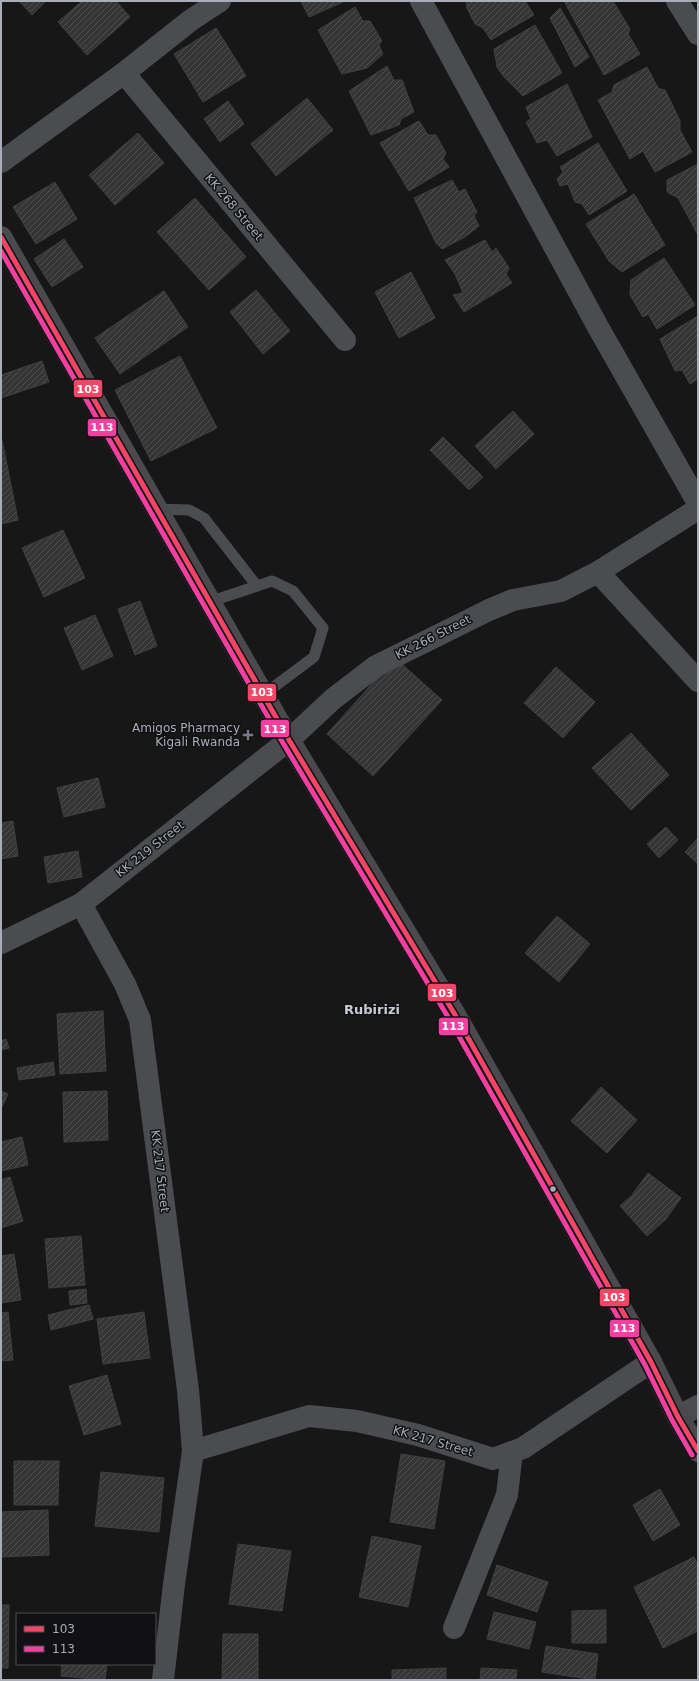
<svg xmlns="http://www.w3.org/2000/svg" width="699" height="1681" font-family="'DejaVu Sans',sans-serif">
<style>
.building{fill:url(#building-hatch);stroke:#3f4043}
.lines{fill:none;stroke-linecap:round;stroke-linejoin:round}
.service{stroke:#4b4c50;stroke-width:11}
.minor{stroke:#4b4c50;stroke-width:22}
.secondary{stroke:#4a4a4e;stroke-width:22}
.bus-1-casing{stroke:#111113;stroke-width:8}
.bus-2-casing{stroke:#111113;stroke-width:8}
.bus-1{stroke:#f34667;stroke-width:5}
.bus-2{stroke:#f240a1;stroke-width:5}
.poi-dot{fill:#757880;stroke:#111113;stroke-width:1.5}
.bus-dot{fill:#a8adb8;stroke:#111113;stroke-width:1.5}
.labels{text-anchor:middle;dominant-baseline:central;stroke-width:3;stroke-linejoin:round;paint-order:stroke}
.street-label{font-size:12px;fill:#a8adb8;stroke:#111113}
.poi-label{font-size:12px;fill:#a8adb8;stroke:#111113;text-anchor:end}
.neighbourhood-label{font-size:13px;font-weight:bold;fill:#c9ccd4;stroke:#111113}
.line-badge{stroke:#111113;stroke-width:1.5}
.badge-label{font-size:11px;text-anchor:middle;font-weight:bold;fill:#fff}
</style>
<defs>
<pattern id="building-hatch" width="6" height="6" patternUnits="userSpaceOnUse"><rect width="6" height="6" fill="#353536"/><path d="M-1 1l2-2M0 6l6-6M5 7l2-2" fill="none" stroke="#4f5051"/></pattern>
</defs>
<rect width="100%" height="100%" fill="#171717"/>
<g class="building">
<polygon points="19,1 46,1 32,15"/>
<polygon points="82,1 116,1 130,17 87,55 58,22"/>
<polygon points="301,1 345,1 309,17"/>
<polygon points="466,1 525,1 534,15 491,40 483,28 475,24 467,8"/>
<polygon points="564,1 613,1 630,29 628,34 640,54 604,75"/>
<polygon points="355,7 363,21 370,21 382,41 379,45 383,54 367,68 342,74 318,30"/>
<polygon points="560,8 589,57 575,67 550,18"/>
<polygon points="535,25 562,73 523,96 504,77 497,67 494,49"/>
<polygon points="216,28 246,76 203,102 174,54"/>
<polygon points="387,66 394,80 402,80 414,112 401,119 399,125 371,135 349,91"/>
<polygon points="647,67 658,88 665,90 680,121 680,130 692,152 655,172 643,151 630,159 598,100 612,92 614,85"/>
<polygon points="567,84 592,137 557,156 547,140 537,143 526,122 531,119 526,107"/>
<polygon points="307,98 333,130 276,176 251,144"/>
<polygon points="228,101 244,124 220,142 204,119"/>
<polygon points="419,121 428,135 436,135 446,153 443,159 449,167 409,191 380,143"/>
<polygon points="138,133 164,163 115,205 89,175"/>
<polygon points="598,143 627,191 589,215 582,204 575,202 568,184 560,186 557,179 563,172 560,167"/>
<polygon points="698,164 698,235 678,198 667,192 667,180"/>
<polygon points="452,180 459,192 465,189 477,212 474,216 479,226 465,237 442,249 436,243 414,198"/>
<polygon points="55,182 77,219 36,244 13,207"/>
<polygon points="634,194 665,245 622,272 609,261 586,224"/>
<polygon points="195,198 246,257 209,290 157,232"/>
<polygon points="64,239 83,267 52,287 34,259"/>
<polygon points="485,240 492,252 496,248 509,268 506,274 512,283 464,312 453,295 463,293 455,274 445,260"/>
<polygon points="664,258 695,305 657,329 648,314 643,317 630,295 631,280"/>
<polygon points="411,272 435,318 399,338 375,292"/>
<polygon points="256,290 290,331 263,354 230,312"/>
<polygon points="164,291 188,327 120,374 95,338"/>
<polygon points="698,316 698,379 690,384 682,370 675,371 660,339"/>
<polygon points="180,356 217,428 151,461 115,390"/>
<polygon points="42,361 49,382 1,398 1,375"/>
<polygon points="513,411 534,434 496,469 475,446"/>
<polygon points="1,435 18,520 1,524"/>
<polygon points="443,437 483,477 469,490 430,450"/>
<polygon points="63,530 85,578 44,597 22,548"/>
<polygon points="140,601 157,646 135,655 118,609"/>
<polygon points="95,615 113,656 82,670 64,628"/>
<polygon points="395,658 442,700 373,776 327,734"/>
<polygon points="556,667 595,702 563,738 524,703"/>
<polygon points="631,733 669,775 631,810 592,768"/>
<polygon points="98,778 105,807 64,817 57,788"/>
<polygon points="13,821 18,856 1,859 1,823"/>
<polygon points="666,827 678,840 659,858 647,844"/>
<polygon points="698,838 698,864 685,852"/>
<polygon points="78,851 82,877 48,883 44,857"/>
<polygon points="557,916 590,944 559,982 525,953"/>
<polygon points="103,1011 106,1071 60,1074 57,1014"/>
<polygon points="6,1039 9,1048 1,1050 1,1041"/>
<polygon points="53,1062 55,1075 19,1080 17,1068"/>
<polygon points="601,1087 637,1120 607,1153 571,1121"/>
<polygon points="1,1091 8,1094 1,1109"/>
<polygon points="107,1091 108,1140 64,1142 63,1092"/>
<polygon points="22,1137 28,1165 1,1171 1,1142"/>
<polygon points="648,1173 681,1198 666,1219 647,1236 620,1206 632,1195"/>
<polygon points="10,1177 23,1221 1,1228 1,1180"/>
<polygon points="81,1236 85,1285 49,1288 45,1239"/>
<polygon points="14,1254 21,1300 1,1303 1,1256"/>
<polygon points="86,1289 87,1303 70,1305 69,1291"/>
<polygon points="89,1305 93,1319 51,1330 48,1315"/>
<polygon points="8,1312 13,1360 1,1361 1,1313"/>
<polygon points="144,1312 150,1358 103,1364 97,1319"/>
<polygon points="107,1375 121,1424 84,1435 69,1386"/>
<polygon points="401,1454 445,1461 434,1529 390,1522"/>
<polygon points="14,1461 59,1461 58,1505 14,1505"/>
<polygon points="101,1472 164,1478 159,1532 95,1526"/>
<polygon points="660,1489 680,1525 653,1541 633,1505"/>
<polygon points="48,1510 49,1555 1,1557 1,1512"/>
<polygon points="372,1536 421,1546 408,1607 359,1597"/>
<polygon points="238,1544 291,1551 282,1611 229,1604"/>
<polygon points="694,1557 698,1565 698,1631 663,1648 634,1587"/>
<polygon points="497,1565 548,1582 537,1612 487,1595"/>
<polygon points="1,1605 9,1605 8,1668 1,1668"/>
<polygon points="606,1610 606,1643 572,1643 572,1611"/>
<polygon points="494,1612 536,1622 529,1649 487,1639"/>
<polygon points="223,1634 258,1634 258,1680 222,1680"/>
<polygon points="546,1646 598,1654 595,1680 542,1672"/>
<polygon points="62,1664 107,1664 105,1680 61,1676"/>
<polygon points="446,1668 446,1680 392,1680 392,1670"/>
<polygon points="481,1668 517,1670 516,1680 480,1680"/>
</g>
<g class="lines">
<g class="service">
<polyline points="157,509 189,510 204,518 257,586"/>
<polyline points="209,602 272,581 293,591 323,628 314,657 263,695"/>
</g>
<g class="minor">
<polyline points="421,1 598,327 698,503"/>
<polyline points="677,1 698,34"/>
<polyline points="124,73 345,340"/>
<polyline points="1,162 124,73 191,20 220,1"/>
<polyline points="598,572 698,681"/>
<polyline points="81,904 125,984 140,1020 188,1390 193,1451 174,1584 163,1680"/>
<polyline points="1,943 81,904 289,740 333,699 376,666 489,610 513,600 561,591 598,572 698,509"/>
<polyline points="678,1417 698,1406"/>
<polyline points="193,1451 309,1416 357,1421 418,1435 493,1459 523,1448 651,1362"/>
<polyline points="454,1628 507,1495 512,1452"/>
</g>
<polyline class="secondary" points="1,237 289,740 454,1013 651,1362 678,1417 698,1451"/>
<defs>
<polyline id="bus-1" points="1,237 289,740 454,1013 651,1362 678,1417 698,1451"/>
<polyline id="bus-2" points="1,251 283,743 448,1017 645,1365 672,1420 692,1455"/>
</defs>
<use href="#bus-1" class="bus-1-casing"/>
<use href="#bus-2" class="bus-2-casing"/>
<use href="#bus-1" class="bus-1"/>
<use href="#bus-2" class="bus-2"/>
</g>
<path class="poi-dot" d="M246 729h4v4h4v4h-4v4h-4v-4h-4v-4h4z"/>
<circle class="bus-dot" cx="553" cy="1189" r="3.5"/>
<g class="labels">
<g class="street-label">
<text transform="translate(234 207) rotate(50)">KK 268 Street</text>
<text transform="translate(433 637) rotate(-27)">KK 266 Street</text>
<text transform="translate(150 849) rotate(-38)">KK 219 Street</text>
<text transform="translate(160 1171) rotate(83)">KK 217 Street</text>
<text transform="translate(433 1441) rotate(16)">KK 217 Street</text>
</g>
<g class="poi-label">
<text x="240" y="728">Amigos Pharmacy<tspan x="240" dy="14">Kigali Rwanda</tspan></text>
</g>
<g class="neighbourhood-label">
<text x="372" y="1009">Rubirizi</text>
</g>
</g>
<g class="line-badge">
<rect x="73" y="379" width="30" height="19" rx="4" fill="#f34667"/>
<rect x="87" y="418" width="30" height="19" rx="4" fill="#f240a1"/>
<rect x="247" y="683" width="30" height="19" rx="4" fill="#f34667"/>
<rect x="260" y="719" width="30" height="19" rx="4" fill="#f240a1"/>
<rect x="427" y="983" width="30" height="19" rx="4" fill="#f34667"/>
<rect x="438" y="1017" width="31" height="19" rx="4" fill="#f240a1"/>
<rect x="599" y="1288" width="31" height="19" rx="4" fill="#f34667"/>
<rect x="609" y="1319" width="31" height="19" rx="4" fill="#f240a1"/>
</g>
<g class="badge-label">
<text x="88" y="393">103</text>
<text x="102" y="431">113</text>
<text x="262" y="696">103</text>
<text x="275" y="733">113</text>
<text x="442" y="997">103</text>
<text x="453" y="1030">113</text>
<text x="614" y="1301">103</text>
<text x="624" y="1332">113</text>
</g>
<rect width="699" height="1681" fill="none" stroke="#a8adb8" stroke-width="4"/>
<rect x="16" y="1613" width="140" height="52" fill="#111113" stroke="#4d4f55"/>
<rect x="24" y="1626" width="20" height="6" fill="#f34667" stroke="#4d4f55"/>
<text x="52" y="1633" font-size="12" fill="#a8adb8">103</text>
<rect x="24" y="1646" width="20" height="6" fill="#f240a1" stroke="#4d4f55"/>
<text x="52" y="1653" font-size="12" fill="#a8adb8">113</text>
</svg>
